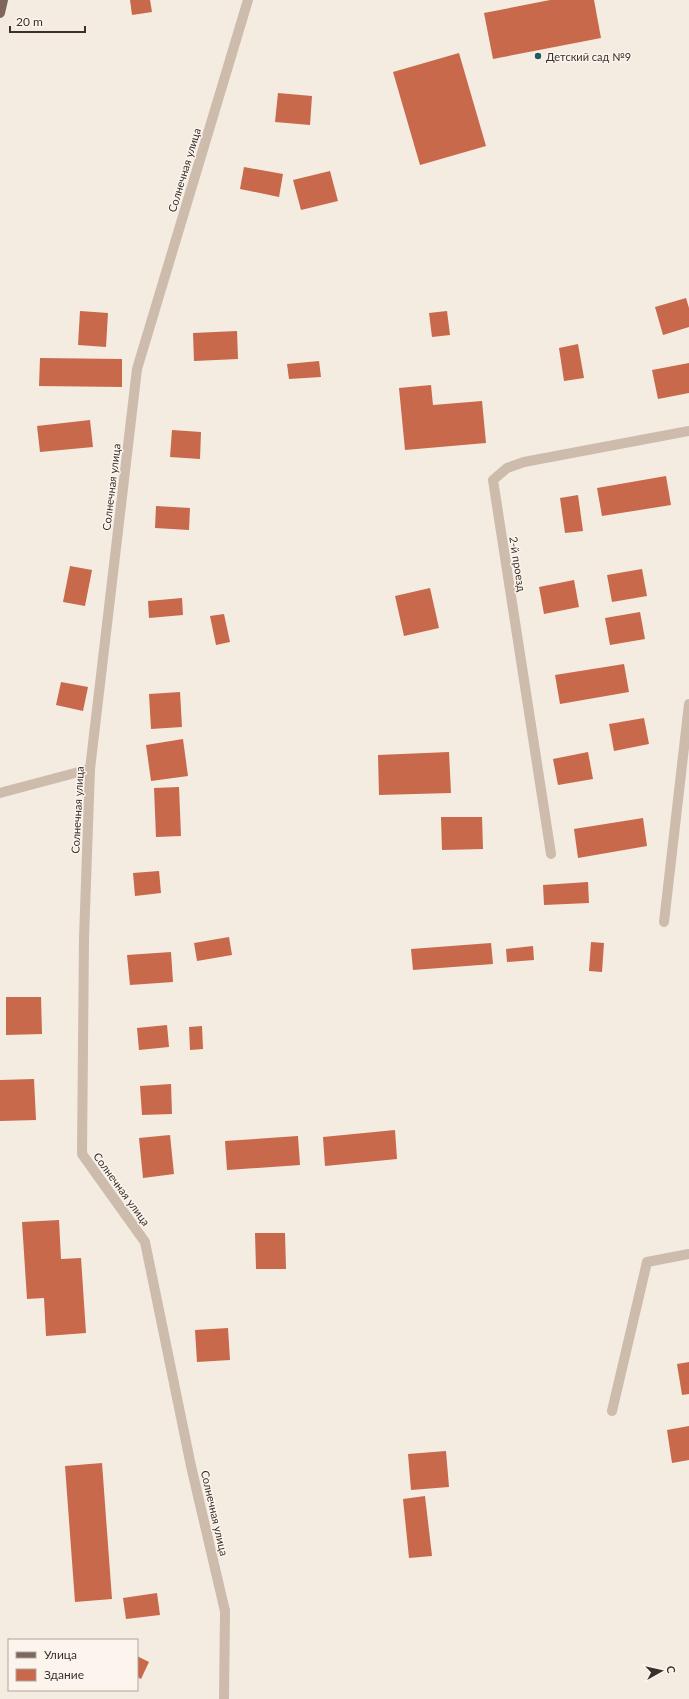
<svg xmlns="http://www.w3.org/2000/svg" width="689" height="1699" font-family="Lato,sans-serif">
<style>
.building{fill:#c8694b}
.lines{fill:none;stroke-linecap:round;stroke-linejoin:round}
.service{stroke:#cdbbac;stroke-width:10}
.minor{stroke:#cdbbac;stroke-width:10}
.primary{stroke:#7d675c;stroke-width:10}
.poi-dot{fill:#1f5a5e;stroke:#fbf5ee;stroke-width:1.5}
.labels{text-anchor:middle;dominant-baseline:central;stroke-width:3;stroke-linejoin:round;paint-order:stroke}
.poi-label{font-size:11px;fill:#3b302b;stroke:#fbf5ee;text-anchor:start}
.street-label{font-size:11px;fill:#3b302b;stroke:#fbf5ee}
</style>
<rect width="100%" height="100%" fill="#f4ebe1"/>
<g class="building">
<polygon points="130,0 150,0 152,12 132,15"/>
<polygon points="550,0 594,0 601,38 493,59 484,13"/>
<polygon points="459,53 486,146 420,165 393,72"/>
<polygon points="278,93 312,96 310,125 275,122"/>
<polygon points="244,167 283,174 279,197 240,189"/>
<polygon points="330,171 338,201 301,210 293,180"/>
<polygon points="686,298 689,308 689,327 663,335 655,307"/>
<polygon points="80,311 108,313 106,347 78,345"/>
<polygon points="447,311 450,335 432,337 429,313"/>
<polygon points="237,331 238,359 194,361 193,333"/>
<polygon points="578,344 584,378 564,381 559,348"/>
<polygon points="40,358 122,359 122,387 39,386"/>
<polygon points="319,361 321,377 289,379 287,364"/>
<polygon points="689,363 689,393 658,399 652,370"/>
<polygon points="431,385 433,405 482,401 486,443 405,450 399,388"/>
<polygon points="90,420 93,447 40,452 37,426"/>
<polygon points="172,430 201,432 200,459 170,457"/>
<polygon points="666,476 671,505 602,516 597,488"/>
<polygon points="578,495 583,531 565,533 560,498"/>
<polygon points="156,506 190,508 189,530 155,528"/>
<polygon points="70,566 92,570 85,606 63,602"/>
<polygon points="642,569 647,596 612,602 607,575"/>
<polygon points="574,580 579,607 544,614 539,587"/>
<polygon points="430,588 439,628 404,636 395,596"/>
<polygon points="182,598 183,615 149,618 148,601"/>
<polygon points="640,612 645,639 610,645 605,618"/>
<polygon points="224,614 230,642 216,645 210,616"/>
<polygon points="624,664 629,692 560,704 555,675"/>
<polygon points="61,682 88,687 83,711 56,705"/>
<polygon points="180,692 182,727 151,729 149,694"/>
<polygon points="644,718 649,744 614,751 609,724"/>
<polygon points="183,739 188,776 151,781 146,745"/>
<polygon points="449,752 451,793 379,795 378,755"/>
<polygon points="588,752 593,779 558,785 553,759"/>
<polygon points="179,787 181,836 156,837 154,788"/>
<polygon points="441,817 482,817 483,849 442,850"/>
<polygon points="643,818 647,846 578,858 574,829"/>
<polygon points="159,871 161,893 135,896 133,873"/>
<polygon points="588,882 589,903 544,905 543,885"/>
<polygon points="229,937 232,955 197,961 194,943"/>
<polygon points="591,942 604,943 602,972 589,971"/>
<polygon points="491,943 493,964 413,970 411,949"/>
<polygon points="533,946 534,960 507,962 506,949"/>
<polygon points="171,952 173,982 130,985 127,955"/>
<polygon points="6,997 41,997 42,1034 6,1035"/>
<polygon points="167,1025 169,1047 139,1050 137,1028"/>
<polygon points="202,1026 203,1049 190,1050 189,1027"/>
<polygon points="34,1079 36,1120 0,1121 0,1080"/>
<polygon points="171,1084 172,1114 142,1115 140,1086"/>
<polygon points="395,1130 397,1159 325,1166 323,1137"/>
<polygon points="170,1135 174,1174 143,1178 139,1138"/>
<polygon points="298,1136 300,1165 227,1170 225,1141"/>
<polygon points="59,1220 61,1259 81,1258 86,1333 46,1336 44,1298 27,1299 22,1222"/>
<polygon points="255,1233 285,1233 286,1269 256,1269"/>
<polygon points="228,1328 230,1360 197,1362 195,1330"/>
<polygon points="689,1362 689,1394 682,1395 677,1364"/>
<polygon points="689,1426 689,1460 672,1463 667,1430"/>
<polygon points="446,1451 449,1487 411,1490 408,1454"/>
<polygon points="102,1463 112,1599 75,1602 65,1466"/>
<polygon points="425,1496 432,1556 409,1558 403,1499"/>
<polygon points="157,1593 160,1615 126,1619 123,1598"/>
<polygon points="137,1656 149,1662 141,1679 137,1677"/>
</g>
<g class="lines">
<g class="service">
<polyline points="664,922 689,704"/>
<polyline points="612,1411 647,1262 689,1254"/>
<polyline points="224,1699 225,1611"/>
</g>
<g class="minor">
<polyline points="0,793 90,769"/>
<polyline points="551,854 493,480 507,468 524,462 689,431"/>
<polyline points="225,1611 191,1466 145,1242 82,1154 84,938 90,769 137,369 248,0"/>
</g>
<polyline class="primary" points="0,13 3,0"/>
</g>
<circle class="poi-dot" cx="538" cy="56" r="4"/>
<g class="labels">
<g class="poi-label">
<text x="546" y="56">Детский сад №9</text>
</g>
<g class="street-label">
<text transform="translate(184 170) rotate(-73)">Солнечная улица</text>
<text transform="translate(111 487) rotate(-83)">Солнечная улица</text>
<text transform="translate(518 564) rotate(81)">2-й проезд</text>
<text transform="translate(77 810) rotate(-87)">Солнечная улица</text>
<text transform="translate(122 1189) rotate(54)">Солнечная улица</text>
<text transform="translate(215 1513) rotate(77)">Солнечная улица</text>
</g>
</g>
<rect x="8" y="1639" width="130" height="52" fill="#fbf5ee" stroke="#aea6a0"/>
<rect x="16" y="1652" width="20" height="6" fill="#7d675c" stroke="#aea6a0"/>
<text x="44" y="1659" font-size="12" fill="#3b302b">Улица</text>
<rect x="16" y="1669" width="20" height="12" fill="#c8694b" stroke="#aea6a0"/>
<text x="44" y="1679" font-size="12" fill="#3b302b">Здание</text>
<g transform="translate(661 1671) rotate(82)" stroke="#fbf5ee" stroke-width="3" paint-order="stroke">
<path d="M0-3L7 15L0 10L-7 15Z" fill="#3b302b"/>
<text y="-6" font-size="11" font-weight="bold" text-anchor="middle" fill="#3b302b">С</text>
</g>
<path d="M10 26v6h75v-6" fill="none" stroke="#3b302b" stroke-width="2"/>
<text x="16" y="26" font-size="12" fill="#3b302b" stroke="#fbf5ee" stroke-width="3" paint-order="stroke">20 m</text>
</svg>
